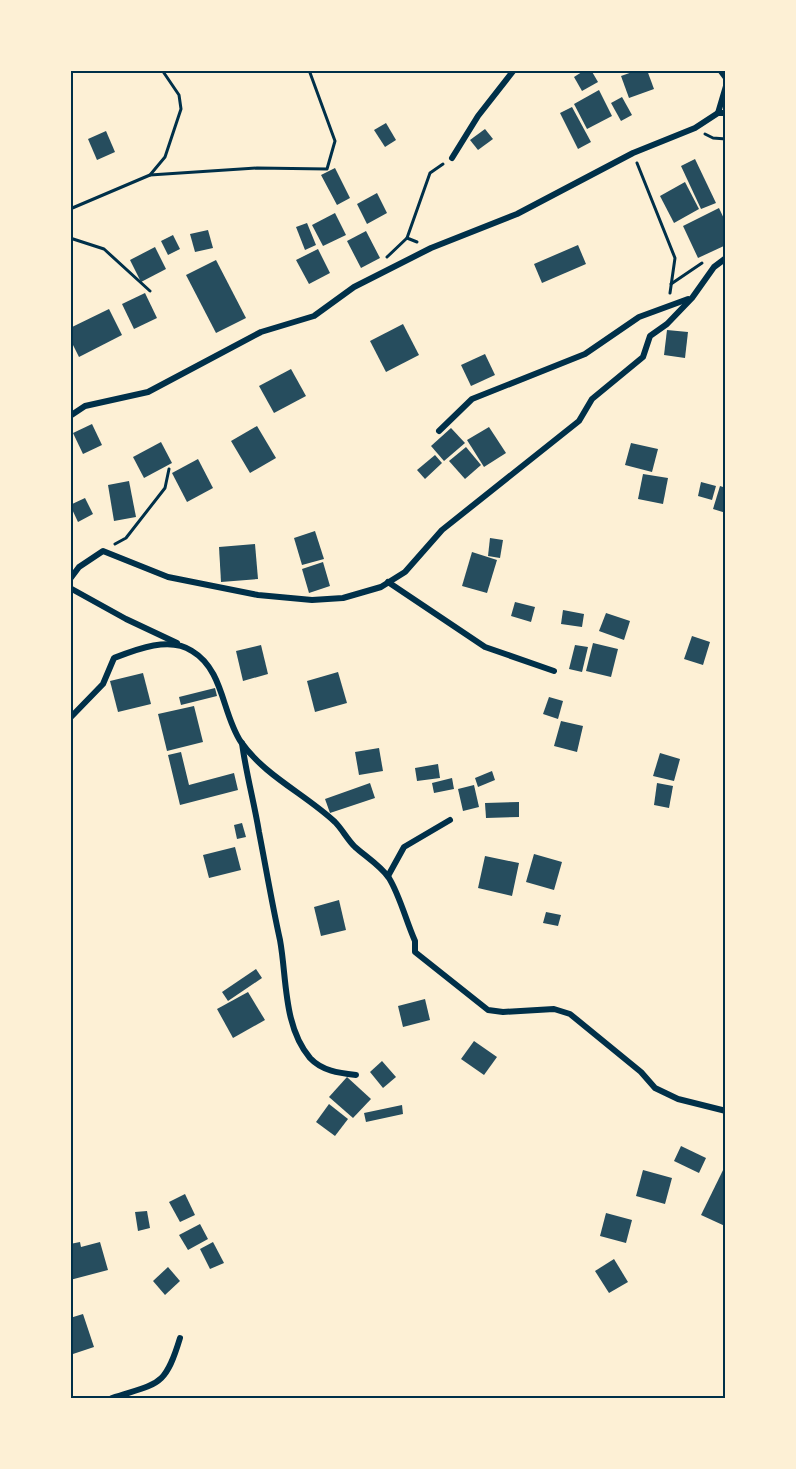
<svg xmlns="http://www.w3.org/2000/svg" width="796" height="1469" font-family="Overpass,sans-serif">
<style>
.building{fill:#264d5e}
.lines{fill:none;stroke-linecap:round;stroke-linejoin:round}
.path{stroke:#003049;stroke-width:3}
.minor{stroke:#003049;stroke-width:6}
.neatline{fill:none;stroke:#003049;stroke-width:2}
</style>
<rect width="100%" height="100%" fill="#fdf0d5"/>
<g class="building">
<polygon points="585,70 591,70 598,82 582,91 574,77"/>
<polygon points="638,70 647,70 654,89 629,98 621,76"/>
<polygon points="599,90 612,116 587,129 574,104"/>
<polygon points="622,97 632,115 621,121 611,103"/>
<polygon points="572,107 591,142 578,149 560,113"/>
<polygon points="386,123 396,140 385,147 374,130"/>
<polygon points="485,129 493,139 478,150 470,140"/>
<polygon points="106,131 115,152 97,160 88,139"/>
<polygon points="695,159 716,203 701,209 681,166"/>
<polygon points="335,168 350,198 337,205 321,175"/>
<polygon points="685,182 699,209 674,223 660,196"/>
<polygon points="377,193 387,213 367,224 357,204"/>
<polygon points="719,208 726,223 726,245 698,258 683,226"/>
<polygon points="335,213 346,235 323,246 312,225"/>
<polygon points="307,223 316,245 305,250 296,227"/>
<polygon points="208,230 213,248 195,252 190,234"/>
<polygon points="366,231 380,258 361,268 347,241"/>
<polygon points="173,235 180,249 168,255 161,241"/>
<polygon points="578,245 586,264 542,283 534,264"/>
<polygon points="155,247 166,269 141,282 130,260"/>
<polygon points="318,249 330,273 309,284 296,260"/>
<polygon points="216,260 246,318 216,333 186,275"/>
<polygon points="145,293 157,318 134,329 122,304"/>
<polygon points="109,309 122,335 79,357 70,339 70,328"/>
<polygon points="403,324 419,355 386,372 370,341"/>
<polygon points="667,330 688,332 685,358 664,355"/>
<polygon points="485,354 495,375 471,386 461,365"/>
<polygon points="291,369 306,396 274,413 259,386"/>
<polygon points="92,424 102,445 83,454 73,433"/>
<polygon points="257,426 276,458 250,473 231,441"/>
<polygon points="489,427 506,453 484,467 467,440"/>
<polygon points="451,428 465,443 444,461 431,446"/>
<polygon points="161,442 172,463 144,478 133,457"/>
<polygon points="631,443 658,449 652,472 625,465"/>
<polygon points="466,447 481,465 465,479 449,461"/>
<polygon points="435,455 442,463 425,479 417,470"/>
<polygon points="198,459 213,488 187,502 172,473"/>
<polygon points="643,474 668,478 663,504 638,499"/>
<polygon points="129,481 136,517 114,521 108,485"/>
<polygon points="701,482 716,486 712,500 698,496"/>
<polygon points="720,486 726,488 726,513 713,509"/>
<polygon points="85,498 93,514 78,522 70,505"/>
<polygon points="315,531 324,559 302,565 294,538"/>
<polygon points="490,538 503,540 500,558 488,556"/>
<polygon points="255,544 258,579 221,582 219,547"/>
<polygon points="472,552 497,560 487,593 462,586"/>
<polygon points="323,562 330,586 309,593 302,569"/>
<polygon points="515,602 535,607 531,622 511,616"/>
<polygon points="563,610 584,614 582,627 561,624"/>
<polygon points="606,613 630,621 624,640 599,631"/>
<polygon points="692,636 710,642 703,665 684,659"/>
<polygon points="593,643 618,649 611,677 586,671"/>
<polygon points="261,645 268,674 243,681 236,651"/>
<polygon points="575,645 588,647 582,672 569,669"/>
<polygon points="338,672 347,703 315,712 307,681"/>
<polygon points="143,673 151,704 118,712 110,681"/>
<polygon points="215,688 217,696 181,705 179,697"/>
<polygon points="549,697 563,701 558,719 543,714"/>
<polygon points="194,706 203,742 167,751 158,714"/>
<polygon points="561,721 583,726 577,752 554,746"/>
<polygon points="379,748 383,771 359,775 355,752"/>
<polygon points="181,752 189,785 234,773 238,790 180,805 168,755"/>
<polygon points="660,753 680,759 674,781 653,776"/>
<polygon points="438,764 440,778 417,781 415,768"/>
<polygon points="492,771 495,780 478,787 475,778"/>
<polygon points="452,778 454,789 434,793 432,783"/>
<polygon points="370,783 375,798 330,813 325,799"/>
<polygon points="657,783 673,786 669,808 654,805"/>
<polygon points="474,785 479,807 463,811 458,789"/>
<polygon points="519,802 519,817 486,818 485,803"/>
<polygon points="242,823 246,837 237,839 234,825"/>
<polygon points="235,847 241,870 209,878 203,855"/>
<polygon points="534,854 562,862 554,890 526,882"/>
<polygon points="485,856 519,863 512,896 478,888"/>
<polygon points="339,900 346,930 321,936 314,907"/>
<polygon points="546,912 561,915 558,926 543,923"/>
<polygon points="256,969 262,978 228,1001 222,992"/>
<polygon points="248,992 265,1020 233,1038 217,1009"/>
<polygon points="425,999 430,1020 403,1027 398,1006"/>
<polygon points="474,1041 497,1057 484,1075 461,1059"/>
<polygon points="382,1061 396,1077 383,1088 370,1072"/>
<polygon points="347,1077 371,1099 353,1118 329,1097"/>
<polygon points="329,1104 348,1119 335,1136 316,1122"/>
<polygon points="402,1105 403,1114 366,1122 364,1113"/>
<polygon points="681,1146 706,1158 699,1173 674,1161"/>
<polygon points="726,1164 726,1224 725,1226 701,1215"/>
<polygon points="643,1170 672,1178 665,1204 636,1196"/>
<polygon points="185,1194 195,1215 180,1222 169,1202"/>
<polygon points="147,1211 150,1228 138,1231 135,1212"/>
<polygon points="606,1213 632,1220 626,1243 600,1236"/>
<polygon points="200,1224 208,1239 188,1250 179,1235"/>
<polygon points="80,1242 81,1247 100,1242 108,1270 70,1280 70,1244"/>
<polygon points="213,1242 224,1263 210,1269 200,1249"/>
<polygon points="614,1259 628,1282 609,1293 595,1271"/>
<polygon points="168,1267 180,1281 165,1295 153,1281"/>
<polygon points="83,1314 94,1347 70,1355 70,1318"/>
</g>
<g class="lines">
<g class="path">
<polyline points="705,134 713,138 726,139"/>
<polyline points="637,163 675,258 670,293"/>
<polyline points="150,175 257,168 327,169 335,141 309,70"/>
<polyline points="70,209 150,175 165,157 181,109 179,95 162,70"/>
<polyline points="70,238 104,249 150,291"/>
<polyline points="417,242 407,238 430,173 443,164"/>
<polyline points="387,257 407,238"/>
<polyline points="671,284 702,263"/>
<polyline points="115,544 126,538 165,488 169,469"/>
</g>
<g class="minor">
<polyline points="720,70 726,78"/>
<polyline points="718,113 726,86"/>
<polyline points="452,158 478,116 514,70"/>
<polyline points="70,416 85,406 148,392 261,332 314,316 354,287 431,248 517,214 633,153 695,128 718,113 726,113"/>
<polyline points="439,431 472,399 585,354 639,317 688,299"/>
<polyline points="70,579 79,567 103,551 168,577 258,595 312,600 343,598 381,587 405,572 442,530 579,421 592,399 643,357 650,336 667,324 692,298 714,267 726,258"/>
<polyline points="388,582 485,647 554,671"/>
<polyline points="70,588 126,619 177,643"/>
<path d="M70,718L103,684L114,658C137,649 170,636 192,651C224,670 222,714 241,742C265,776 305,794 335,822C342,829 347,839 355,847C365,856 381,866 389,878C400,896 406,921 415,941V952L488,1010L503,1012L554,1009L570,1014L641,1072L655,1088L678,1099L726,1111"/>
<path d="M242,743C246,773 254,802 259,832C266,868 272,904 280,940C287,978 283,1026 310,1058C322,1071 339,1073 356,1075"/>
<polyline points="388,876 404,847 450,820"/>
<path d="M112,1398C158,1383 165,1388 180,1338"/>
</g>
</g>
<rect width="796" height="1469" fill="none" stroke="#fdf0d5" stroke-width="144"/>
<rect x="72" y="72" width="652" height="1325" class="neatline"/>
</svg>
